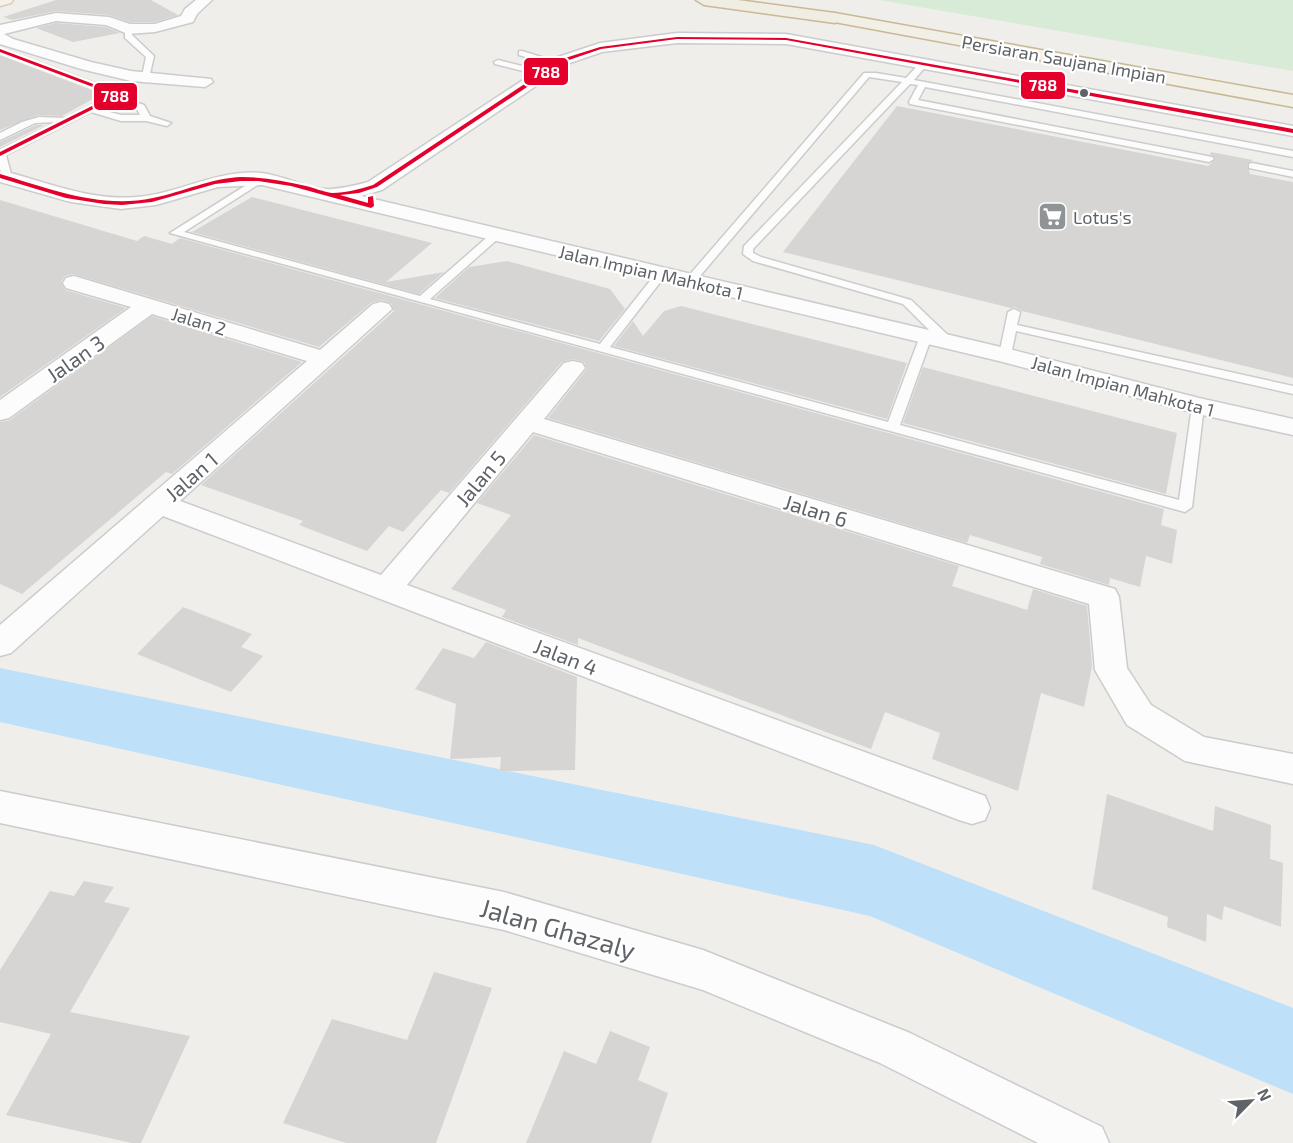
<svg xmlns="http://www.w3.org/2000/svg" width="1293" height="1143" font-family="'Exo 2',sans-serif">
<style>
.green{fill:#d8ebd6}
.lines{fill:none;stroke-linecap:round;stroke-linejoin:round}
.river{fill:#bfe0f9;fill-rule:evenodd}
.building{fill:#d6d5d3}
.service-casing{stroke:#cbcccc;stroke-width:3}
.minor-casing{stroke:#cbcccc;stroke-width:3}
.primary-casing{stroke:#d7ceb8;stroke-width:3}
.trunk-casing{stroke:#c8b996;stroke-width:3}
.motorway-casing{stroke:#c8b996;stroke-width:3}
.service{fill:#fdfcfc;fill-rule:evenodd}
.minor{fill:#fdfcfc;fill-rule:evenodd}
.primary{fill:#f4f2e9;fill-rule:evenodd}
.trunk{fill:#f2f0e6;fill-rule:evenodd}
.motorway{fill:#f0ede3;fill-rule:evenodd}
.bus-1-casing{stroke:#fff;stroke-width:5}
.bus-1{fill:#e4002b;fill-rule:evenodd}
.bus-dot{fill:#5f6368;stroke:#fff;stroke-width:2}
.labels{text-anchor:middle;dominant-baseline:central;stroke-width:4.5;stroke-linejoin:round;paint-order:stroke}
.far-street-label{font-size:18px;fill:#5f6368;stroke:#fff}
.far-poi-label{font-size:18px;fill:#5f6368;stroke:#fff;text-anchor:start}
.street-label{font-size:21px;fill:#5f6368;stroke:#fff}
.near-street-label{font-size:26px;fill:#5f6368;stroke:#fff}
.line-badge{stroke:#fff;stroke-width:2}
.badge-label{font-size:16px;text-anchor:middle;font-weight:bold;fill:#fff}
</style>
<rect width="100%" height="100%" fill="#efeeea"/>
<polygon class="green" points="879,0 1293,0 1293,71"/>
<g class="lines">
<polygon class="river" points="0,668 874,845 1293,1008 1293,1094 870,916 0,722"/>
</g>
<g class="building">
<polygon points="56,0 151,0 178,15 155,22 130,22 109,15 56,11 12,20 3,17"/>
<polygon points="56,23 105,27 120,33 73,42 36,28"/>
<polygon points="0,55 102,94 62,116 38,115 0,130"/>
<polygon points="897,106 1208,166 1216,159 1210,154 1211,152 1253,160 1247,164 1250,174 1293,182 1293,378 1022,311 1015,307 1011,308 783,252"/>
<polygon points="36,125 44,125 0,147 0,142"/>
<polygon points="252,197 432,243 386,282 444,272 419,294 192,232"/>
<polygon points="0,200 137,241 144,236 172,244 180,238 1164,509 1161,525 1177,530 1172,564 1146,556 1140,587 1110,578 1109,585 1040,564 1042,557 970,535 967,543 548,418 587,369 584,362 573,359 562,362 449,493 441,490 403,532 389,526 367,551 299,525 303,521 201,485 394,311 391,303 382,300 372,302 319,347 73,274 65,276 61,282 65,290 126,308 0,397"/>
<polygon points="507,261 610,289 625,309 599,341 435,298 469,267"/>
<polygon points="681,306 907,363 887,419 614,346 633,321 643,336 664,311"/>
<polygon points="152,316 302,362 172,474 166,472 22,594 0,584 0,422 10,420"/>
<polygon points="923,367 1177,433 1166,494 903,423"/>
<polygon points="534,435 959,566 952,586 1027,610 1033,589 1087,606 1092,666 1084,707 1041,693 1018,791 932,759 940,733 885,712 871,749 578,638 578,645 502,617 506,610 451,589 511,515 477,503"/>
<polygon points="183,607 252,634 241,647 263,656 231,692 137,654"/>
<polygon points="486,642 577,677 575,770 500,771 501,757 450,759 456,704 415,689 443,648 474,658"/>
<polygon points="1107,794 1213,831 1215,806 1271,825 1270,859 1283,863 1281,927 1224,906 1222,920 1207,914 1206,942 1167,927 1168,917 1092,889"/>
<polygon points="84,881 114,887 104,902 130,908 70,1012 190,1036 141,1143 132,1143 6,1115 51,1034 0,1022 0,970 50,891 74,896"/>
<polygon points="434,972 492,988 436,1143 346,1143 283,1123 332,1019 407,1040"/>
<polygon points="610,1031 650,1047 638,1080 668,1093 651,1143 526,1143 564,1051 596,1064"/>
</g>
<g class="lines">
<defs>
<g id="service">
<polygon points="125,27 131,27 132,35 154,56 149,78 142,76 146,57 125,38"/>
<path d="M0,48L121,93L120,97L144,105L150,116L171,123L167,126L146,121H121L91,112L6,155L12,178L4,180L0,169V150L57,122L35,123L0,140V133L22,122L39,117L65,118L111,95L0,53ZM113,101L137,109L140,115H121L98,109Z"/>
<polygon points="522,51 561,63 562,65 558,67 519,55 519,51"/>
<polygon points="498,60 546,72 547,74 543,76 495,64 494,62"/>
<polygon points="920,63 927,65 914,80 1293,151 1293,157 925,87 918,100 1212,157 1214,159 1209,162 910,104 909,102 918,85 910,84 753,249 753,253 761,257 911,300 952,339 954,342 948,346 944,345 903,304 753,261 743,254 744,246 902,82 869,77 694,283 686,283 686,279 864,73 876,73 906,78"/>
<polygon points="1252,163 1293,171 1293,177 1249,168 1249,164"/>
<polygon points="259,177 267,179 184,232 420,296 492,233 500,233 500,237 430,299 600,344 657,272 665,272 665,276 610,347 888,422 920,336 922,334 930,334 932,336 900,425 1179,500 1192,406 1194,403 1202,403 1204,406 1192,507 1185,512 170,233"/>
<polygon points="1014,309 1020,312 1017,325 1293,386 1293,394 1016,331 1011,355 1009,358 1001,358 999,355 1008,312"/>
</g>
<g id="minor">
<polygon points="196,0 212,0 197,14 193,22 155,32 128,34 106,25 56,21 4,34 13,39 91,62 131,71 211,79 213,82 205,87 131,81 81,69 0,44 0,25 56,13 109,17 130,24 155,24 181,16 185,9"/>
<path d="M677,33L786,34L1293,126V136L786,44L677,43L602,52L570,63L382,190L361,196L1005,348L1199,398L1293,419V435L1198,414L999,361L262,185L218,187L156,205L121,209L71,202L0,182V174L7,172C49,183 92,201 136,197C179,194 217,169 261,173C282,175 313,191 332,189C344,188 357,185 368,182L558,57L600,43Z"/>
<polygon points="74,276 320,350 373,304 381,302 389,304 392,309 180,501 381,575 564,363 573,361 582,363 585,368 544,419 1115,589 1119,597 1127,668 1151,705 1204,737 1293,754 1293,784 1185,761 1127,725 1095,670 1089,604 533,432 407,585 985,796 990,808 985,820 972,824 959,820 163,516 11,653 0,656 0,625 307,361 152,314 9,418 0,420 0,400 131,307 66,288 63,283 66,278"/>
<polygon points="0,791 504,892 703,950 910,1033 1102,1127 1109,1143 1038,1143 880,1063 703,990 504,930 0,823"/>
</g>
<polygon id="primary" points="0,0 13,0 11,3 0,6"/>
<polygon id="trunk" points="835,13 1293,95 1293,107 829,21 827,18"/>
<polygon id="motorway" points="696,0 738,0 835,13 843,18 835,23 704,5"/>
</defs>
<use href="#service" class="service-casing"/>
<use href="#minor" class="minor-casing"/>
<use href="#primary" class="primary-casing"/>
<use href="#trunk" class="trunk-casing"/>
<use href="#motorway" class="motorway-casing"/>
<use href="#service" class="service"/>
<use href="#minor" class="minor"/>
<use href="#primary" class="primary"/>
<use href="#trunk" class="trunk"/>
<use href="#motorway" class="motorway"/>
<defs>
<g id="bus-1">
<path d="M677,37L786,38L1293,129V133L786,40L677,39L601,49L566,61L377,187L359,193L340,195L368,203V197L373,196L374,206L371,208L291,186L258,181H241L215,184L152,202L122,205L104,204L66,198L0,178V174C50,189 100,209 153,198C183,192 211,178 242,177C264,177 285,181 306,186C314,188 324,192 332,193C346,193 360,189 373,185L562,59L600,47Z"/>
<polygon points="0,49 120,94 121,95 0,156 0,152 114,95 0,52"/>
</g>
</defs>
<use href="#bus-1" class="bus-1-casing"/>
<use href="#bus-1" class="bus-1"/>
</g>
<defs>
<symbol id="supermarket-square" viewBox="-11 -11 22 22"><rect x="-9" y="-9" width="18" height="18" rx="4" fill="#919496" stroke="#fff"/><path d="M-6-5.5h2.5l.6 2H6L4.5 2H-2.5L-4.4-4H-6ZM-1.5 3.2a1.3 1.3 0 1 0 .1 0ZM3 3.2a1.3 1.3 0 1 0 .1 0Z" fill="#fff"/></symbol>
</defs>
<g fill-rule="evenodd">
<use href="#supermarket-square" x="1036" y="200" width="33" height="33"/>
</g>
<circle class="bus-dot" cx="1084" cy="93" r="5"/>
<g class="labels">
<g class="far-street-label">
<text transform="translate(1064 59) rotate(10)">Persiaran Saujana Impian</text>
<text transform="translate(651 272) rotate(13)">Jalan Impian Mahkota 1</text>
<text transform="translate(199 321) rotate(17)">Jalan 2</text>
<text transform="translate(1123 386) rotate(15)">Jalan Impian Mahkota 1</text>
</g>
<g class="far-poi-label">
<text x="1073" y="217">Lotus's</text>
</g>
<g class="street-label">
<text transform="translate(75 358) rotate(-35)">Jalan 3</text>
<text transform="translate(191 476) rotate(-41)">Jalan 1</text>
<text transform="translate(480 478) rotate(-50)">Jalan 5</text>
<text transform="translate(816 510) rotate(17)">Jalan 6</text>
<text transform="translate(566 656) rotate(21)">Jalan 4</text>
</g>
<g class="near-street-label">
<text transform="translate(558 928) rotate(16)">Jalan Ghazaly</text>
</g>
</g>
<g class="line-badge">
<rect x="523" y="57" width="46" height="29" rx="6" fill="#e4002b"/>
<rect x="1020" y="71" width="46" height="29" rx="6" fill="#e4002b"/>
<rect x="93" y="82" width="45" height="29" rx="6" fill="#e4002b"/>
</g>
<g class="badge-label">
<text x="546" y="78">788</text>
<text x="1043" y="91">788</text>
<text x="115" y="102">788</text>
</g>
<g transform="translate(1251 1101) rotate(65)" stroke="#ffffff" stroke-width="4.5" paint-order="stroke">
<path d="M0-4.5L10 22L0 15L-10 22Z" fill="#5f6368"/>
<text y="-9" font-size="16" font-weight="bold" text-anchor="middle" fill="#5f6368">N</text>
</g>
</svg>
